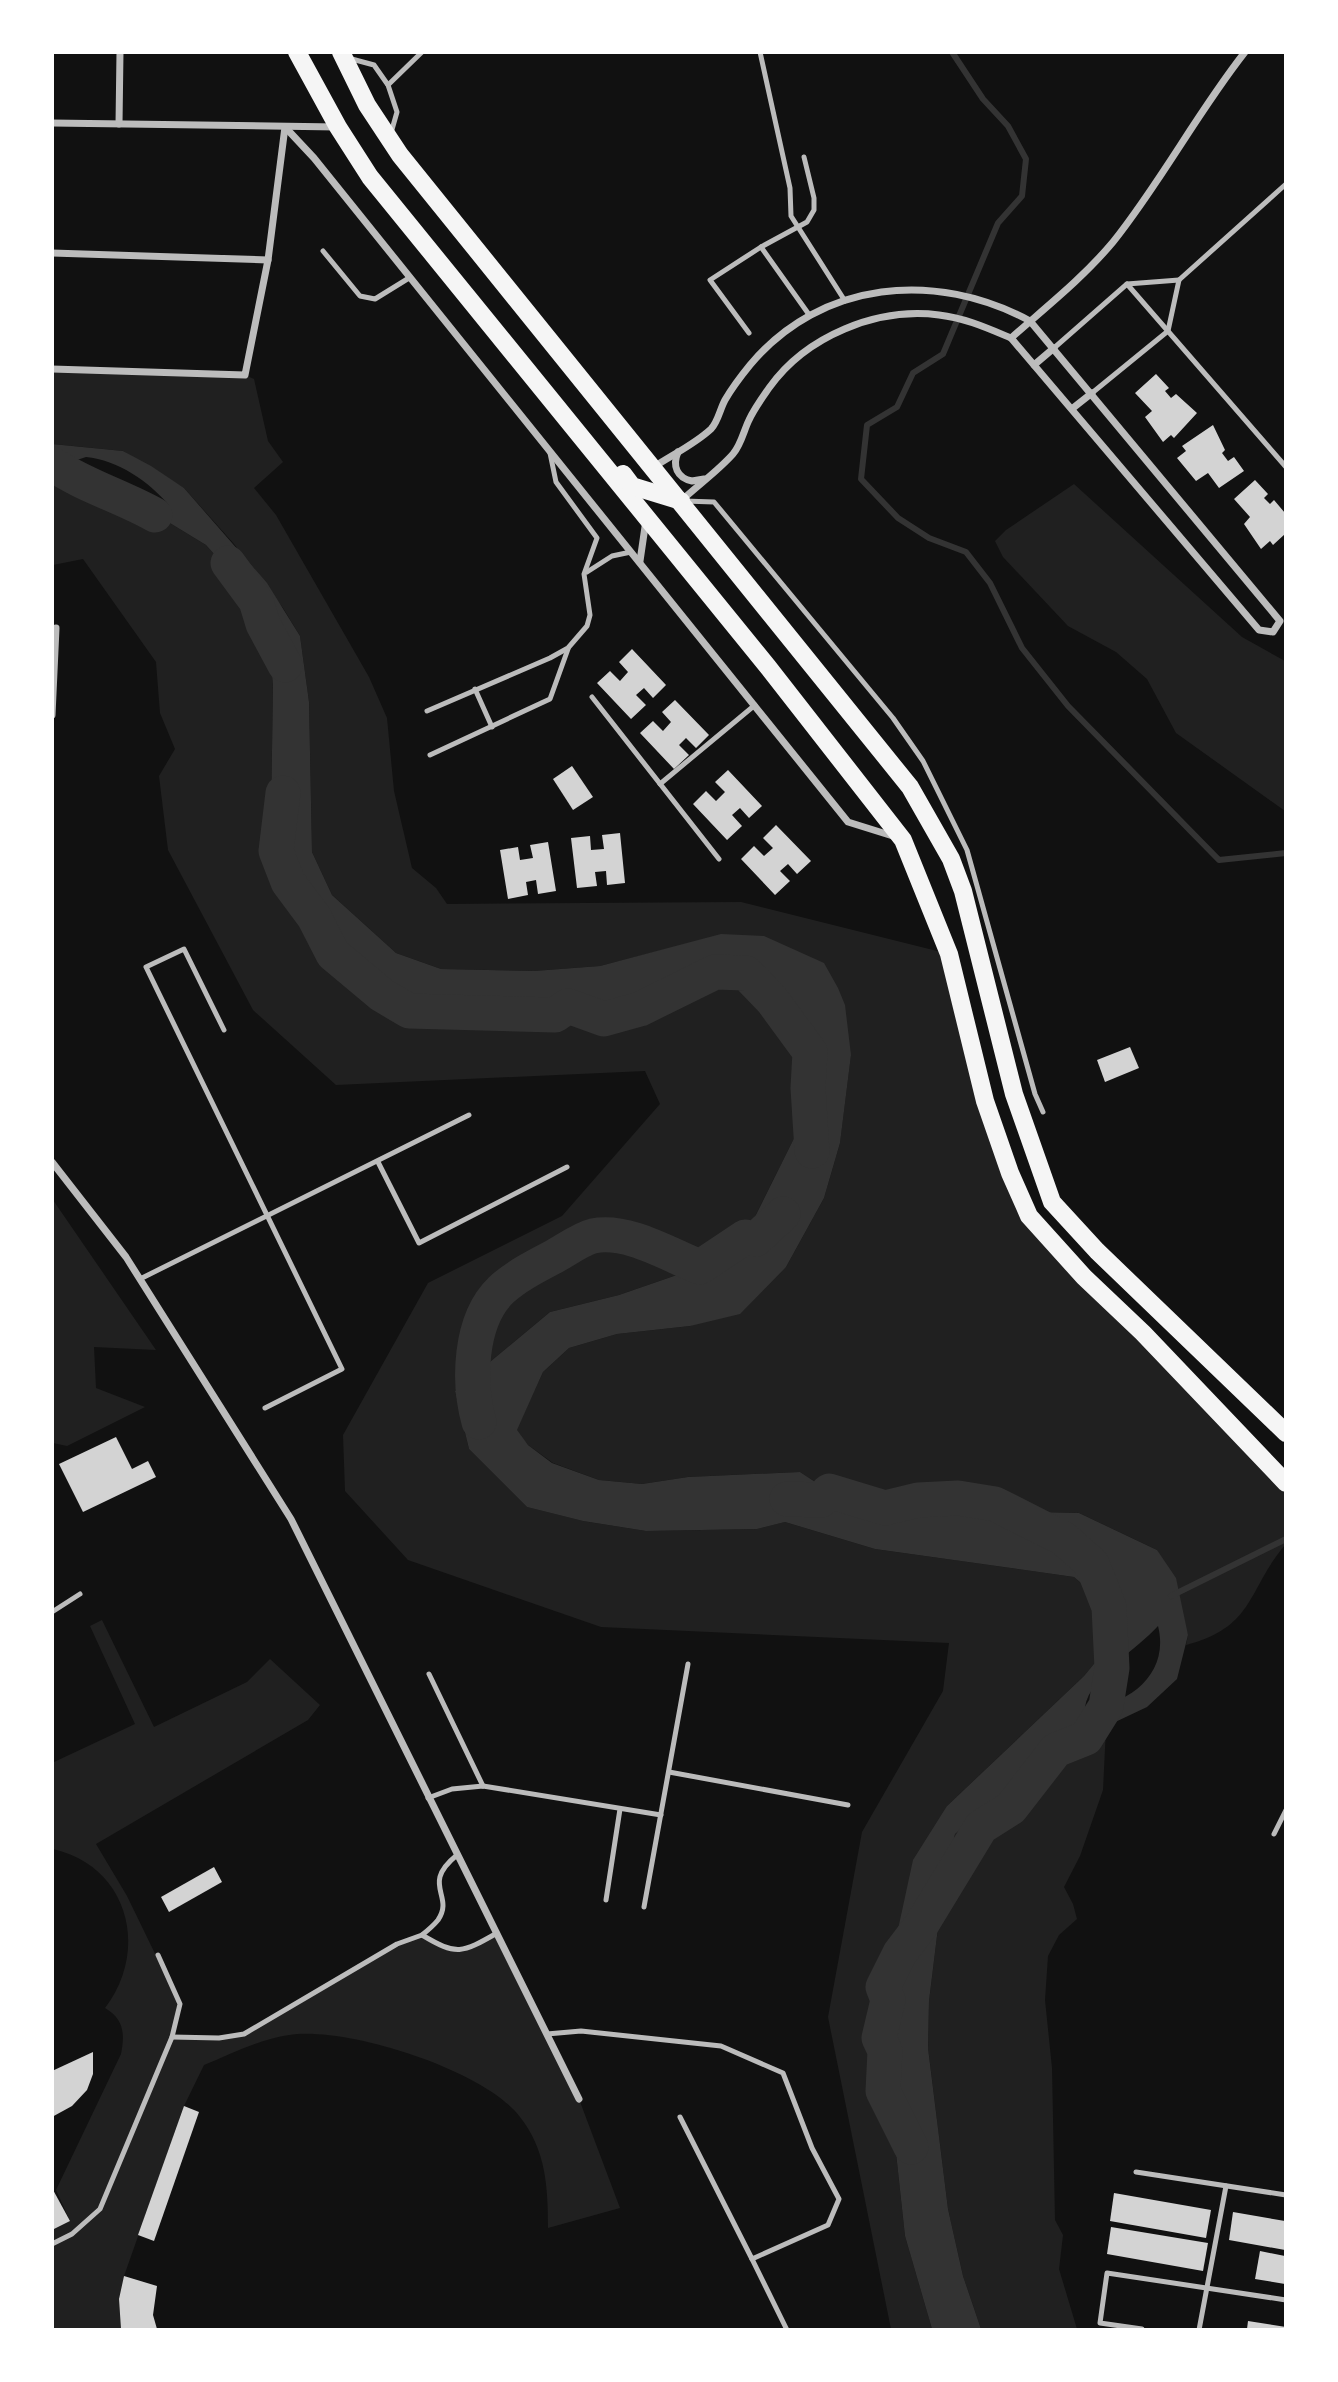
<svg xmlns="http://www.w3.org/2000/svg" width="1338" height="2382" font-family="'Zilla Slab',serif">
<style>
.green{fill:#202020}
.water{fill:#333;fill-rule:evenodd}
.lines{fill:none;stroke-linecap:round;stroke-linejoin:round}
.stream{stroke:#333;stroke-width:6}
.river{stroke:#333;stroke-width:35}
.building{fill:#d3d3d3}
.service{stroke:#bcbcbc;stroke-width:5}
.minor{stroke:#bcbcbc;stroke-width:7}
.primary{stroke:#f5f5f5;stroke-width:18}
</style>
<rect width="100%" height="100%" fill="#111"/>
<g class="green">
<path d="M53,369L245,375L254,379L268,441L283,462L254,488L276,515L369,677L387,718L394,791L412,868L436,888L447,904L741,902L949,954L1029,1216L1285,1483V1545C1247,1590 1255,1627 1186,1645L1188,1635L1157,1550L1079,1513L885,1508L829,1491L800,1472L688,1477L642,1484L599,1480L553,1463L528,1445L516,1431L543,1372L569,1348L617,1334L690,1326L786,1267L824,1198L840,1143L851,1055L721,935L600,966L534,971L441,969L396,953L332,895L312,852L309,702L300,636L283,608L234,544L184,488L123,451L53,444Z"/>
<polygon points="52,480 160,517 206,545 256,601 270,656 273,685 271,817 288,882 300,915 312,932 382,995 410,1011 519,1013 613,1002 715,972 746,973 802,1015 810,1052 810,1106 745,1237 700,1267 619,1295 550,1312 455,1391 469,1449 527,1507 583,1521 646,1531 757,1529 785,1522 875,1549 1074,1577 1109,1607 1112,1642 1084,1676 947,1806 885,2051 905,2236 932,2329 891,2329 828,2017 862,1832 943,1691 949,1643 601,1627 408,1560 345,1491 343,1435 428,1283 562,1216 660,1104 645,1071 336,1085 253,1010 168,850 159,776 175,749 160,713 156,662 83,559 53,565"/>
<polygon points="1074,484 1242,637 1285,661 1285,811 1176,733 1147,679 1116,652 1068,626 1003,557 995,541 1006,530"/>
<polygon points="53,1200 156,1350 94,1347 96,1388 145,1407 67,1446 53,1443"/>
<path d="M102,1620L154,1727L247,1682L270,1659L320,1705L308,1720L96,1844L127,1896L178,2001L172,2037L219,2038L244,2034L397,1944L422,1935C457,1956 462,1953 497,1933L579,2099L620,2208L548,2228C548,2187 546,2150 520,2117C485,2070 346,2026 289,2035C260,2039 231,2054 204,2065L184,2106L124,2276L119,2299L121,2329H53V2230L70,2221L56,2190L121,2054C125,2034 124,2019 105,2008C150,1949 128,1866 53,1849L52,1763L135,1724L90,1626Z"/>
<polygon points="1106,1728 1103,1790 1080,1856 1064,1887 1073,1904 1077,1919 1059,1935 1048,1956 1045,2000 1052,2068 1055,2220 1063,2235 1059,2269 1077,2329 981,2329 963,2276 948,2209 928,2048 929,2001 943,1887 955,1834 1056,1750"/>
</g>
<path class="water" d="M52,444L123,451L151,466L184,488L267,583L300,636L309,702L312,852L332,895L396,953L441,969L534,971L600,966L721,934L764,936L824,963L838,988L845,1005L851,1055L840,1143L824,1198L786,1267L740,1314L690,1326L617,1334L569,1348L543,1372L517,1430L528,1445L552,1463L599,1480L642,1484L688,1477L800,1472L829,1491L885,1508L1079,1513L1157,1550L1176,1578L1188,1635L1177,1679L1147,1707L1056,1750L955,1834L943,1887L929,2001L928,2048L948,2209L963,2276L981,2329H932L905,2236L885,2051L897,1934L913,1860L947,1806L1084,1676L1112,1642L1109,1607L1074,1577L875,1549L785,1522L757,1529L646,1531L583,1521L527,1507L469,1449L455,1391L550,1312L619,1295L700,1267L745,1237L810,1106V1052L802,1016L745,973L715,972L613,1002L519,1013L410,1011L382,995L312,932L300,915L288,882L271,817L273,685L270,656L256,601L206,545L160,517L53,480ZM86,457C118,460 148,481 169,505L103,491L65,472L71,462ZM1158,1626C1170,1673 1130,1706 1085,1707C1090,1676 1138,1649 1158,1626Z"/>
<g class="lines">
<g class="stream">
<polyline points="952,52 983,99 1008,126 1026,159 1022,196 998,223 943,354 913,373 897,407 867,425 861,479 898,518 929,538 966,552 990,583 1022,648 1068,706 1219,860 1286,853"/>
<polyline points="1171,1596 1286,1539"/>
</g>
<g class="river">
<path d="M52,464C85,486 121,496 155,515"/>
<polyline points="228,563 256,601 263,624 285,665"/>
<polyline points="283,793 276,851 288,882 314,917 333,954 382,995 409,1011 555,1015 568,1006 604,1019 640,1009 715,972 746,973 772,1000 810,1052 808,1088 812,1151"/>
<path d="M479,1422C468,1383 469,1321 501,1290C516,1276 536,1266 555,1256C566,1250 581,1239 593,1236C628,1229 669,1255 700,1267L745,1237L756,1239L783,1214"/>
<polyline points="787,1499 821,1500 829,1491 885,1508 918,1500 958,1498 995,1504 1064,1539 1092,1564 1109,1607 1112,1668 1106,1706 1086,1738 1056,1750 1011,1808 981,1827 922,1924 900,1953 883,1987 888,2000 879,2038 885,2051 883,2091 911,2147"/>
</g>
</g>
<g class="building">
<polygon points="1156,374 1169,388 1165,391 1171,398 1176,394 1197,413 1174,438 1171,435 1163,442 1145,417 1152,411 1135,393"/>
<polygon points="1213,425 1225,450 1222,453 1228,461 1234,457 1244,471 1219,488 1208,473 1196,481 1177,458 1186,451 1182,446"/>
<polygon points="1255,480 1268,494 1264,498 1270,504 1274,500 1285,513 1285,534 1273,545 1270,541 1261,549 1244,524 1250,517 1234,499"/>
<polygon points="632,649 666,685 653,698 644,688 636,695 646,705 631,719 597,683 610,671 620,681 628,672 619,662"/>
<polygon points="675,700 709,735 696,748 686,738 679,745 689,755 674,769 640,733 653,721 663,731 671,722 662,712"/>
<polygon points="572,766 593,797 573,810 553,779"/>
<polygon points="728,770 762,806 749,818 740,808 732,815 742,826 727,840 693,804 706,791 716,801 725,792 715,782"/>
<polygon points="776,825 811,861 797,874 788,864 780,871 790,881 775,895 741,859 754,846 764,856 773,848 763,838"/>
<polygon points="620,833 625,883 607,885 606,871 595,872 597,886 577,888 571,838 590,836 591,850 604,849 602,835"/>
<polygon points="548,842 556,891 538,894 536,880 526,882 528,895 508,899 500,850 518,847 520,860 533,858 530,845"/>
<polygon points="1130,1047 1139,1068 1105,1082 1097,1060"/>
<polygon points="116,1437 132,1469 148,1461 156,1477 83,1512 59,1464"/>
<polygon points="214,1867 222,1882 169,1912 161,1897"/>
<polygon points="93,2052 93,2074 87,2090 72,2106 52,2117 52,2071"/>
<polygon points="184,2106 199,2112 154,2241 138,2235"/>
<polygon points="52,2188 70,2221 52,2230"/>
<polygon points="1114,2193 1211,2210 1206,2238 1110,2221"/>
<polygon points="1233,2212 1285,2221 1285,2250 1229,2240"/>
<polygon points="1111,2227 1208,2243 1203,2271 1107,2254"/>
<polygon points="1260,2251 1285,2256 1285,2284 1255,2279"/>
<polygon points="124,2276 157,2286 153,2315 157,2329 121,2329 119,2299"/>
<polygon points="1248,2321 1286,2327 1286,2329 1247,2329"/>
</g>
<g class="lines">
<g class="service">
<polyline points="760,52 790,188 791,216 845,301"/>
<polyline points="348,58 374,65 388,85 397,112 391,133"/>
<polyline points="388,85 422,52"/>
<polyline points="761,247 810,316"/>
<polyline points="323,251 360,296 375,299 409,278"/>
<polyline points="1127,284 1286,467"/>
<polyline points="749,333 710,280 761,247 807,222 814,210 814,198 804,157"/>
<polyline points="1054,348 1127,284 1179,280"/>
<polyline points="1092,393 1168,331 1179,280 1286,184"/>
<polyline points="684,501 714,502 893,718 923,761 967,850 1035,1094 1043,1112"/>
<polyline points="587,572 612,556 631,552"/>
<polyline points="475,689 492,727"/>
<polyline points="592,697 719,859"/>
<polyline points="427,711 550,658 568,648 587,626 590,615 584,574 597,538 556,482 550,453"/>
<polyline points="430,755 550,699 568,649"/>
<polyline points="660,784 755,705"/>
<polyline points="224,1030 184,949 146,967 342,1369 265,1408"/>
<polyline points="378,1162 419,1243 567,1167"/>
<polyline points="140,1279 469,1115"/>
<polyline points="52,1612 80,1594"/>
<polyline points="429,1674 483,1786"/>
<polyline points="669,1772 848,1805"/>
<polyline points="428,1798 452,1789 483,1786 661,1815"/>
<polyline points="1274,1834 1286,1810"/>
<polyline points="606,1900 620,1809"/>
<polyline points="644,1907 688,1664"/>
<path d="M422,1935C427,1931 434,1925 438,1920C455,1895 420,1885 457,1855"/>
<polyline points="547,2034 581,2031 721,2046 783,2073 812,2148 839,2199 828,2225 752,2259 680,2117"/>
<path d="M172,2037L219,2038L244,2034L397,1944L422,1935C457,1956 462,1953 497,1933"/>
<polyline points="1136,2172 1286,2195"/>
<polyline points="52,2244 72,2234 100,2209 172,2037 180,2004 158,1955"/>
<polyline points="752,2259 787,2330"/>
<polyline points="1142,2329 1100,2323 1107,2273 1286,2300"/>
<polyline points="1199,2330 1226,2186"/>
</g>
<g class="minor">
<polyline points="52,123 337,127"/>
<polyline points="119,124 120,52"/>
<polyline points="285,127 314,158 848,822 896,837"/>
<polyline points="52,253 268,260"/>
<path d="M1011,338C1046,307 1083,278 1113,242C1161,182 1197,113 1245,52"/>
<polyline points="1034,365 1054,348"/>
<polyline points="52,369 245,375 268,260 285,127"/>
<polyline points="1073,408 1092,393"/>
<path d="M678,452C672,466 677,478 692,481L704,479"/>
<path d="M654,467C672,455 695,444 711,429C718,422 720,409 725,400C732,388 741,376 750,365C821,280 936,270 1030,321L1280,621L1273,632L1259,630L1011,338C987,328 965,318 939,315C877,307 806,336 769,388C762,398 754,409 749,420C744,430 741,445 733,454C718,471 698,485 681,501"/>
<polyline points="640,561 646,520"/>
<polyline points="52,715 56,628"/>
<polyline points="52,1162 126,1257 291,1519 579,2099"/>
</g>
<g class="primary">
<polyline points="297,52 338,127 370,177 768,667 903,840 949,954 985,1101 1010,1173 1029,1216 1084,1277 1143,1333 1286,1483"/>
<polyline points="341,52 367,105 400,155 910,787 951,859 963,891 1014,1094 1052,1202 1097,1251 1286,1433"/>
<polyline points="623,474 632,486 681,501"/>
</g>
</g>
<rect width="1338" height="2382" fill="none" stroke="#ffffff" stroke-width="108"/>
</svg>
